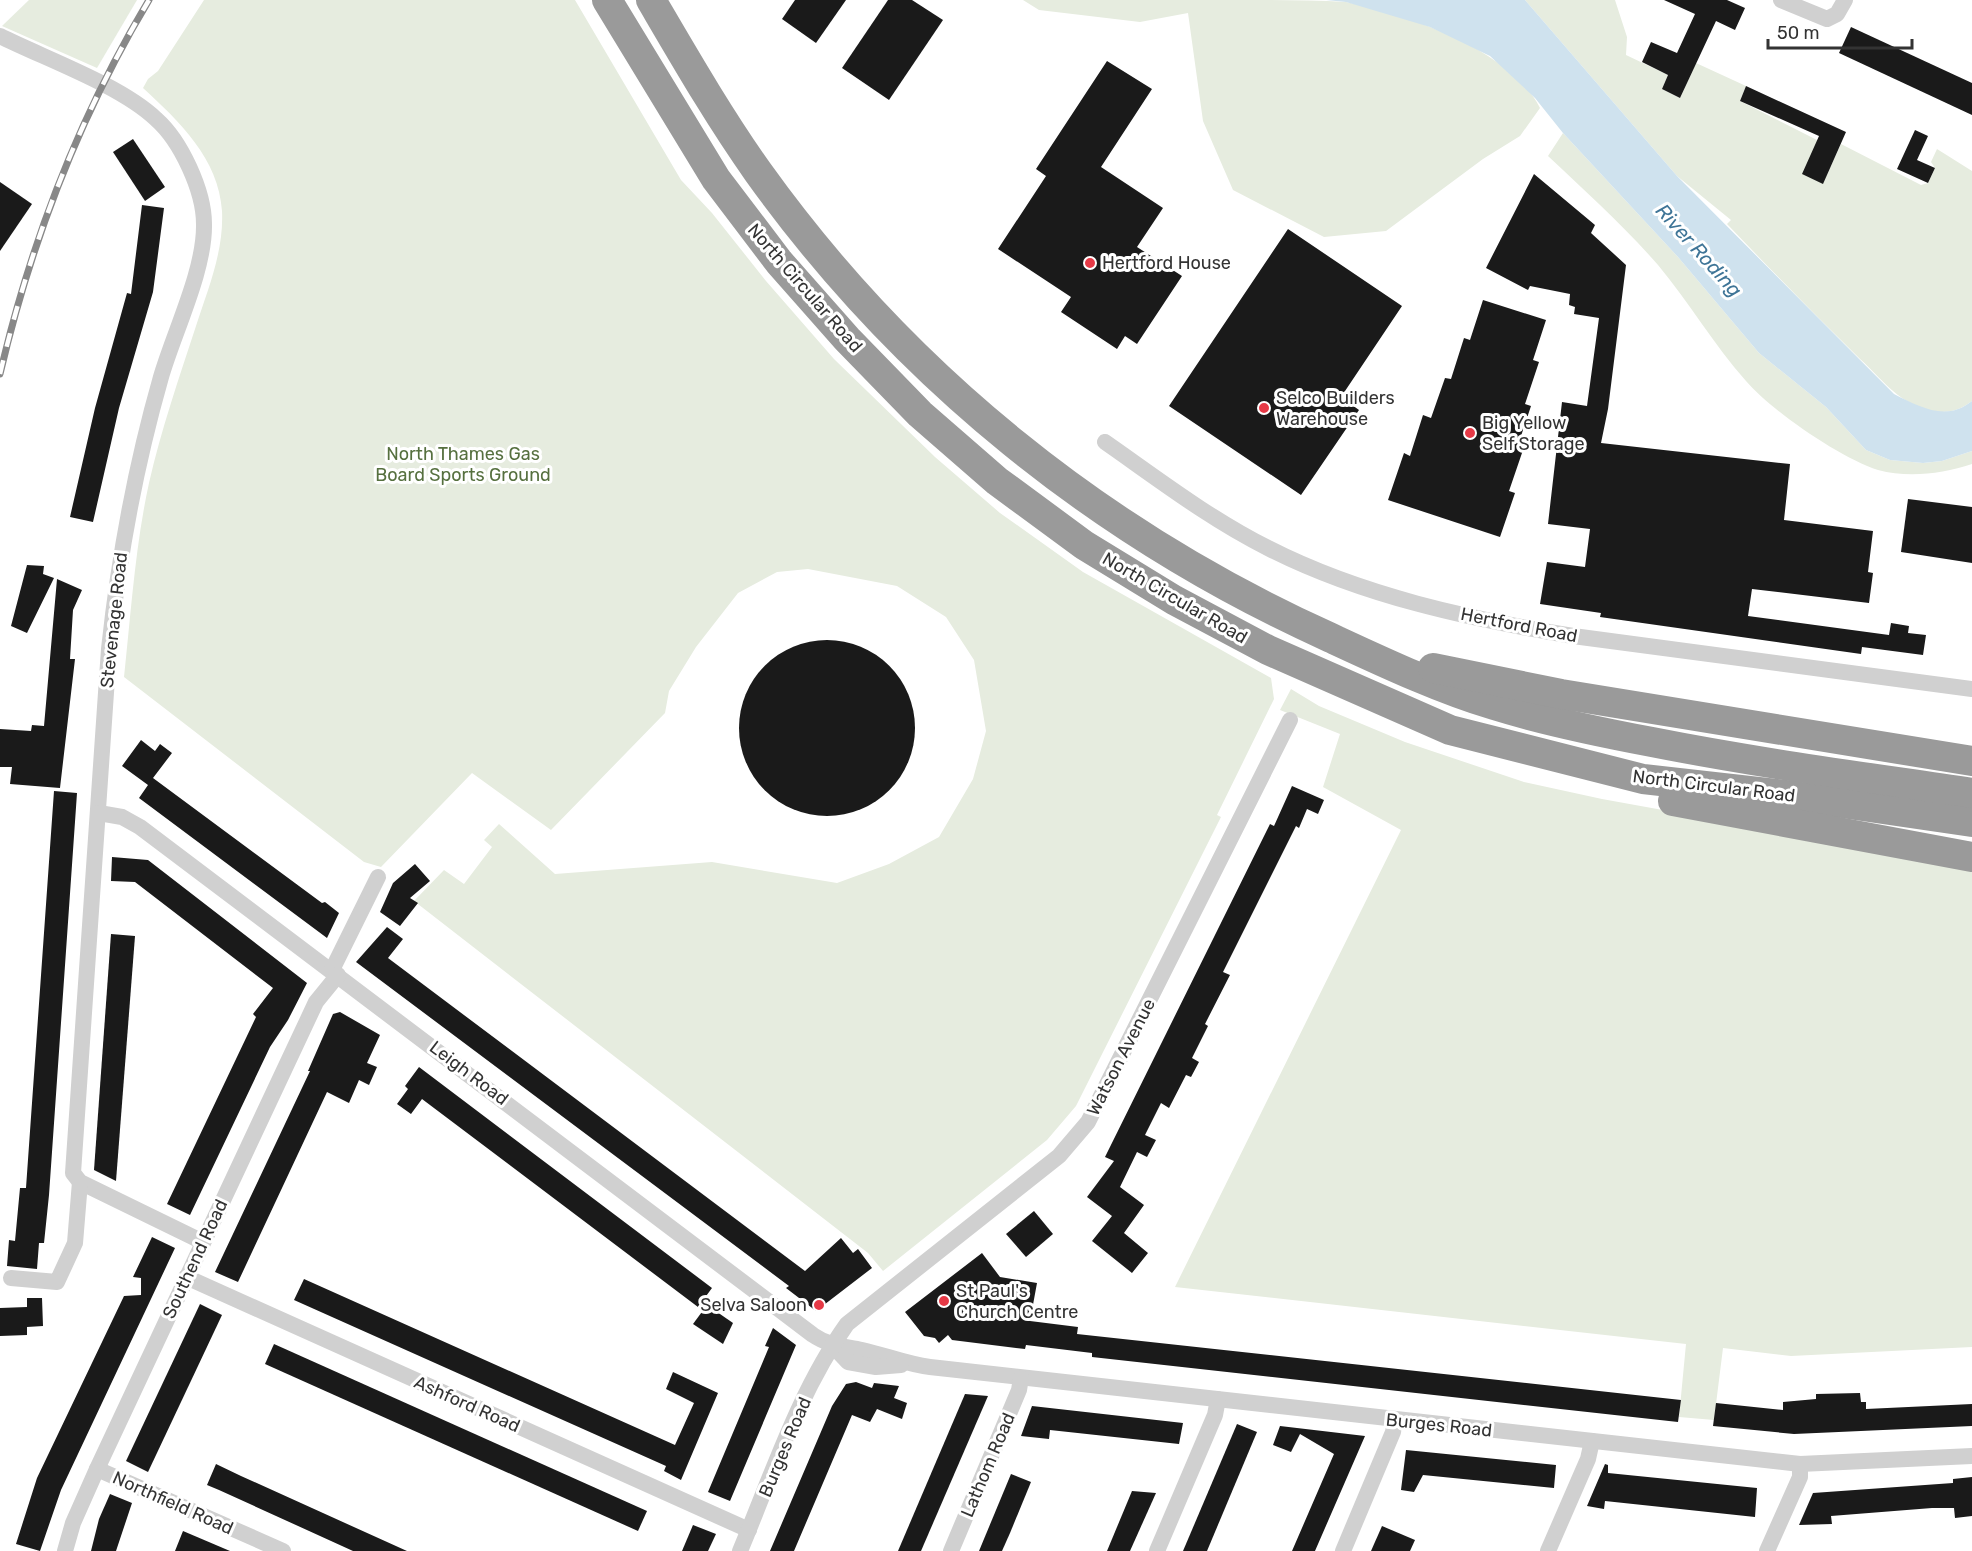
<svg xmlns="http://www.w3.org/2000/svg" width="1972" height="1551" font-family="Rubik,sans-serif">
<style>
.green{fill:#e6ecdf}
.water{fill:#cfe2ee}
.building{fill:#1a1a1a}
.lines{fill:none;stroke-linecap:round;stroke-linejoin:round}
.street{stroke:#d0d0d0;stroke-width:16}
.highway{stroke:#9a9a9a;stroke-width:30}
.rail-casing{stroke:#888;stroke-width:7}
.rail{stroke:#fff;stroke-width:4.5;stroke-dasharray:14;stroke-linecap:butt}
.poi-dot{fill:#e63946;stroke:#fff;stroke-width:2}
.labels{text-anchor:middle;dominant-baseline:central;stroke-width:6;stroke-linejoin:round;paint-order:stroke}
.poi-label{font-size:18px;fill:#333;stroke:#fff;text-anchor:start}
.street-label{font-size:18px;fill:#333;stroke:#fff}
.park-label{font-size:18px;fill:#56703f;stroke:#fff}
.water-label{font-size:20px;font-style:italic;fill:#3f7597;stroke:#fff}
</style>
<rect width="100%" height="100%" fill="#fff"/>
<g class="green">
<polygon points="29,0 137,0 97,68 2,26"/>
<path d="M204,0H575L681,180L712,213L766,281L834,359L935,457L1000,513L1083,572L1271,678L1274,699L1217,815L1221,817L1076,1106L1047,1140L883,1271L868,1253L414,901L444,870L464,884L492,847L484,840L499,824L555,874L712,862L837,883L889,864L939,837L973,779L986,731L974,660L946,617L897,586L808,569L777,572L738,593L696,647L669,691L665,713L551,830L472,773L381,867L364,862L124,677C131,613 135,547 149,483C161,430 179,378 196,326C208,289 224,251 222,211C219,159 179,121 143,88L148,79L158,71Z"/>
<path d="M1023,0C1096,0 1169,0 1242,0C1275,0 1313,0 1346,2C1407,14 1511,50 1540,108L1520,136L1483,159L1386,231L1324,237L1233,190L1203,121L1188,13L1140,22L1039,10Z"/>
<path d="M1525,0H1615L1627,37L1626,55L1668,75L1662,89L1680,98L1696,63L1746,86L1740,101L1817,140L1823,183L1841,144L1921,185L1928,183L1935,168L1931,162L1937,149L1972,171V401C1958,412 1942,415 1925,409C1897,401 1881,378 1860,359C1815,315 1771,270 1727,224L1731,220L1677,176Z"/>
<path d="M1563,133L1678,257L1759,353L1826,407L1866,450L1890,460L1923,463L1942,461L1972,451V464C1942,474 1908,478 1878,470C1840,458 1772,411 1746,381C1714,345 1689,302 1658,265C1624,226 1585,191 1548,156Z"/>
<polygon points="1291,689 1319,706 1405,742 1524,782 1602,799 1972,866 1972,1347 1791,1356 1723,1348 1714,1420 1679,1417 1686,1344 1175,1287 1401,830 1323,787 1340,734 1280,710"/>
</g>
<path class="water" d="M1326,0H1525L1677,176L1894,394C1920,407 1946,422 1972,401V451L1942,461L1923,463L1890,460L1866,450L1826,407L1759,353L1678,257L1563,133L1535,98L1490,56L1430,27L1346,2Z"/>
<g class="building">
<polygon points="795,0 846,0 816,43 782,19"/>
<polygon points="888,0 912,0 943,20 889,100 842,68"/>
<polygon points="1664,0 1727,0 1745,8 1735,30 1716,21 1680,98 1662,89 1668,75 1642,62 1651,42 1677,53 1695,14"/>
<polygon points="1851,27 1972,83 1972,115 1839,53"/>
<polygon points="1107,61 1152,89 1101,167 1163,208 1137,247 1182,276 1137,344 1125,336 1117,349 1061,312 1071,297 998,249 1046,176 1036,169"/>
<polygon points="1746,86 1846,132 1823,184 1802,174 1819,136 1740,101"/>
<polygon points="1915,130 1928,136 1917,160 1935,168 1928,183 1897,169"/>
<polygon points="133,139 165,187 145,201 113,152"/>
<polygon points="1534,174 1595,225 1591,233 1626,265 1608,409 1601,443 1790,464 1784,520 1873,531 1868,572 1873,573 1869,603 1752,589 1748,616 1889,635 1891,623 1909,626 1908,633 1926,635 1923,655 1862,647 1861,654 1600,617 1601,613 1540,604 1547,562 1585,567 1590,529 1548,524 1562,402 1587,406 1599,318 1574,314 1575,307 1569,305 1570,294 1530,286 1528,290 1486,268"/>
<polygon points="0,182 32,204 0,251"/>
<polygon points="142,205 164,208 153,292 119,408 93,522 70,517 95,408 127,293 131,294"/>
<polygon points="1288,229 1402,306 1341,397 1359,410 1301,495 1169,406"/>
<polygon points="1483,300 1546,320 1533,360 1539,362 1525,404 1531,406 1517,448 1523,450 1509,491 1515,493 1500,537 1388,500 1404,453 1410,456 1423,415 1431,418 1445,378 1451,379 1464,338 1470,340"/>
<polygon points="1908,499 1972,507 1972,563 1901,552"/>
<polygon points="27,565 44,566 43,574 54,578 27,633 11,626"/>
<polygon points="57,579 82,590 73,610 70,659 75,659 60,788 10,784 12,767 0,767 0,729 31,731 32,725 44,726"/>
<circle cx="827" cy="728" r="88"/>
<polygon points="141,740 155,751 160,744 172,753 153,778 322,903 325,902 339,913 327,938 139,798 148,785 122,766"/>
<polygon points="1292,786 1324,800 1318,814 1307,809 1299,828 1296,826 1223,972 1230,975 1205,1024 1208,1026 1192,1058 1199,1062 1191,1077 1186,1075 1169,1108 1161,1103 1145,1135 1156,1140 1147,1157 1137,1152 1120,1187 1144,1205 1124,1233 1148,1253 1132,1273 1092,1241 1112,1216 1087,1197 1114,1161 1105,1157 1270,824 1274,826"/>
<polygon points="54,791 77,793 49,1195 44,1243 39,1243 37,1269 7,1266 9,1240 15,1241 20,1188 26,1188"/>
<polygon points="112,857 148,860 307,983 288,1020 270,1047 190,1215 167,1204 256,1017 253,1014 273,988 135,882 111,881"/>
<polygon points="415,864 430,881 410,898 418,903 400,926 380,912 393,883"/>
<polygon points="387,927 403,939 388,958 805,1271 841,1238 853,1253 858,1249 872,1268 816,1311 786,1288 789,1286 356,962"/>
<polygon points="111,934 135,936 116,1181 94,1170"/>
<polygon points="340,1012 380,1035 367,1063 377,1067 369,1085 359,1080 349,1103 327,1092 238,1282 215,1272 310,1071 308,1071 333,1014"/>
<polygon points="419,1067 712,1288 698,1307 422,1099 411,1114 397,1104 408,1089 405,1086"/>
<polygon points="1034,1211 1053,1234 1026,1257 1006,1234"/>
<polygon points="152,1237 175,1248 61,1490 40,1551 16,1544 37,1478 124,1296 141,1295 141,1278 133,1277"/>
<polygon points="982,1253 1000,1277 1037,1283 1030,1321 1078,1327 1077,1334 1681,1400 1678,1422 1092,1357 1092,1353 1026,1345 1025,1349 952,1340 948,1335 939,1343 935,1338 924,1336 905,1312"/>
<polygon points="304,1279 675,1445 694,1403 666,1389 673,1372 718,1393 681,1480 664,1471 666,1466 294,1300"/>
<polygon points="27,1298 42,1298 43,1326 27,1327 27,1335 0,1336 0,1308 27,1307"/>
<polygon points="200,1304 222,1315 148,1472 126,1461"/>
<polygon points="707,1305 733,1323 723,1344 693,1324"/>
<polygon points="773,1328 796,1345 730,1501 708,1492 769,1347 765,1346"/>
<polygon points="274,1344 647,1511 638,1531 265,1364"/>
<polygon points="856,1382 872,1388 874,1383 899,1386 894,1398 907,1403 902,1419 877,1409 870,1422 852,1415 794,1551 770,1551 832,1406 846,1384"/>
<polygon points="1860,1393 1861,1402 1866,1402 1866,1409 1972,1404 1972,1426 1794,1434 1713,1426 1716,1403 1783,1410 1783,1402 1816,1399 1816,1394"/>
<polygon points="965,1394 988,1396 921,1551 898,1551"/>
<polygon points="1032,1406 1183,1423 1179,1444 1050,1430 1049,1439 1021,1436"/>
<polygon points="1237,1424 1257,1432 1207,1551 1183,1551"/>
<polygon points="1280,1426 1365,1436 1315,1551 1292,1551 1334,1454 1300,1434 1291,1452 1273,1445"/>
<polygon points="1406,1450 1556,1465 1554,1488 1423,1475 1414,1492 1401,1490"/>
<polygon points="216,1464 241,1476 407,1551 353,1551 219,1490 207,1485"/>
<polygon points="1605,1464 1608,1465 1608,1473 1757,1488 1755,1517 1605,1501 1604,1509 1587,1506"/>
<polygon points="1011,1474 1031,1482 1010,1533 1002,1551 979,1551"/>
<polygon points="1972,1477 1972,1516 1955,1518 1954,1508 1932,1508 1831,1516 1832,1524 1799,1525 1813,1493 1953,1483 1953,1479"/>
<polygon points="1132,1491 1156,1493 1130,1551 1107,1551"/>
<polygon points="110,1494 132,1503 116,1551 91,1551 99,1519"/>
<polygon points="693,1525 716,1534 708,1551 682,1551"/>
<polygon points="1382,1526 1415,1540 1410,1551 1371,1551"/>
<polygon points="183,1531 230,1551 175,1551"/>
</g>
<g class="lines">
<g class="street">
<polyline points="1781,0 1827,19 1837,14 1845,0"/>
<path d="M0,36C46,59 120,85 156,119C181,141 204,191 204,224C205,270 174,332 161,377C135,468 119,555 109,649L73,1173L80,1182L203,1242"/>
<path d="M1105,442C1158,479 1210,519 1268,548C1362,596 1470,619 1573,636L1972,689"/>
<path d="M99,813L122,817L140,827L813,1335C829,1346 844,1346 862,1350C885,1355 906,1364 930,1367L1800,1464L1972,1456"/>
<polyline points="332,970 378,877"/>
<polyline points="186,1277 749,1530"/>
<polyline points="11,1278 57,1282 75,1243 80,1182"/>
<polyline points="832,1345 848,1362 876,1367 901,1365"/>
<polyline points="97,1469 283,1551"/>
<polyline points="65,1551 73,1523 97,1469 316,1002 338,975"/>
<path d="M740,1551C772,1475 799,1391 847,1324L1059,1156L1088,1122L1290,720"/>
<polyline points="951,1551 1019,1390 1021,1378"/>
<polyline points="1157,1551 1215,1415 1218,1399"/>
<polyline points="1343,1551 1393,1432 1395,1420"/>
<polyline points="1548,1551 1588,1459 1592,1441"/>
<polyline points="1767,1551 1800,1477 1800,1464"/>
</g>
<g class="highway">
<polyline points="607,0 716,179 779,262 847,339 920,414 997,481 1084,545 1174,600 1268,650 1450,730 1643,779 1794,796 1972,822"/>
<path d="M651,0C685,58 719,117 758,172C904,376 1101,534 1329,637C1383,662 1438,688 1494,705C1545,721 1599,732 1652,742C1758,763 1865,777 1972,793"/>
<polyline points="1433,668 1561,694 1972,761"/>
<polyline points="1673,801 1972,857"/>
</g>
<defs>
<path id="rail" d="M0,374C31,241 79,117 149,0"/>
</defs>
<use href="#rail" class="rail-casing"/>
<use href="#rail" class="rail"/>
</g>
<g class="poi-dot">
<circle cx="1090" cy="263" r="6"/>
<circle cx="1264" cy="408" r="6"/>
<circle cx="1470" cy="433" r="6"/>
<circle cx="944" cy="1301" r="6"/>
<circle cx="819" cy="1305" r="6"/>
</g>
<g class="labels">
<g class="poi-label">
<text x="1102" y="263">Hertford House</text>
<text x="1276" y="398">Selco Builders<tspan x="1276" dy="21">Warehouse</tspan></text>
<text x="1482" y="423">Big Yellow<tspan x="1482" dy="21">Self Storage</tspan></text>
<text x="956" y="1291">St Paul's<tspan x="956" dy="21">Church Centre</tspan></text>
<text x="807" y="1305" text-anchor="end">Selva Saloon</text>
</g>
<g class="street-label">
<text transform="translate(805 288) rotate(49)">North Circular Road</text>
<text transform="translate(1175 598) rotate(30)">North Circular Road</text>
<text transform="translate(114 620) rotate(-84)">Stevenage Road</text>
<text transform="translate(1519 625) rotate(11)">Hertford Road</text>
<text transform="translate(1714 786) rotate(7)">North Circular Road</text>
<text transform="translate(1121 1057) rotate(-63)">Watson Avenue</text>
<text transform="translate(469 1073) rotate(37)">Leigh Road</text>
<text transform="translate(195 1259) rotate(-65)">Southend Road</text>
<text transform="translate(467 1404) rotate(24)">Ashford Road</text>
<text transform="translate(1439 1425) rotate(6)">Burges Road</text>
<text transform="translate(785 1447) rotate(-67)">Burges Road</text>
<text transform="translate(988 1465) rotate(-67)">Lathom Road</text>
<text transform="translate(173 1503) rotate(24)">Northfield Road</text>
</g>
<g class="park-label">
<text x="463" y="454">North Thames Gas<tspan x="463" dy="21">Board Sports Ground</tspan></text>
</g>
<g class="water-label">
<text transform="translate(1699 250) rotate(48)">River Roding</text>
</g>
</g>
<path d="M1768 39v9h144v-9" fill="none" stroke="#333333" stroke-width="3"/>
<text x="1777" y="39" font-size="18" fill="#333333" stroke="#ffffff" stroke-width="4.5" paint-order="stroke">50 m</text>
</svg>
